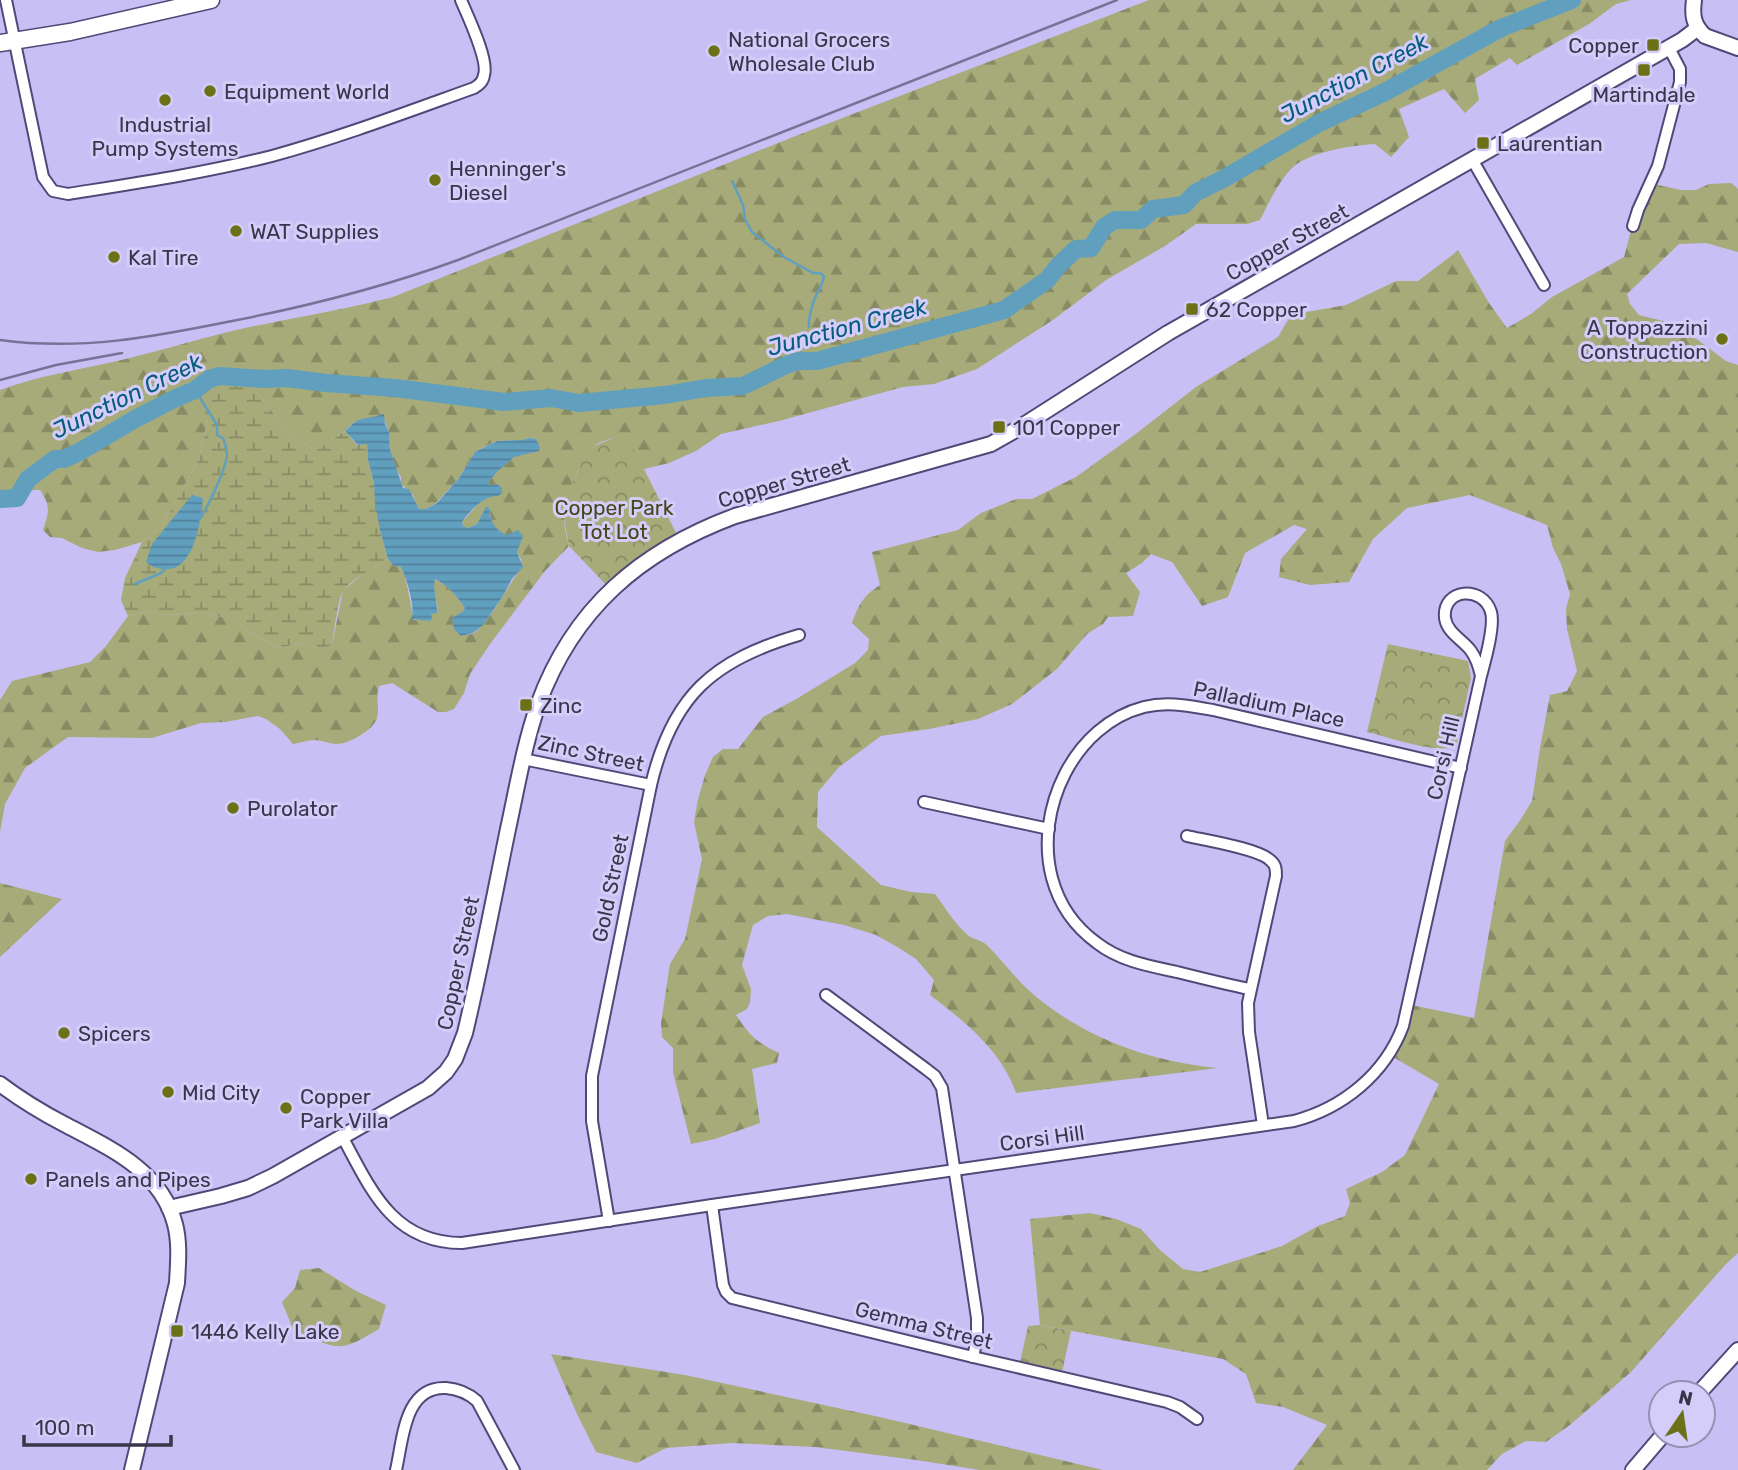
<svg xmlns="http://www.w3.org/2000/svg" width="1738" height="1470" font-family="Rubik,sans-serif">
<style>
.forest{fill:url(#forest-firs)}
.wetland{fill:url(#wetland-marsh)}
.park{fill:url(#park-crowns)}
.water{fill:url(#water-rules)}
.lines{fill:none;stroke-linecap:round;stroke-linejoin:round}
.stream{stroke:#619fbf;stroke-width:2.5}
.river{stroke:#619fbf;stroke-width:18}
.street-casing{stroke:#524877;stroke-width:14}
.secondary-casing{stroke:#524877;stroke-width:18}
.primary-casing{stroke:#524877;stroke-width:19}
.street{stroke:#fff;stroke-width:10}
.secondary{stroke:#fff;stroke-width:14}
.primary{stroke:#fff;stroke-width:16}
.rail{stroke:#787296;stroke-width:2.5}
.poi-dot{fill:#6c7016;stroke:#d4cdf9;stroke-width:2.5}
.labels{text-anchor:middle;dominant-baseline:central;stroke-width:6;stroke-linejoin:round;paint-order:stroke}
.poi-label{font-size:21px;fill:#39354b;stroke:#d4cdf9;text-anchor:start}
.street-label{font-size:21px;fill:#39354b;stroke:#d4cdf9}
.park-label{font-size:21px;fill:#444719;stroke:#d4cdf9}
.water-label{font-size:23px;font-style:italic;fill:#075b7c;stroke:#d4cdf9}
</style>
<defs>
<pattern id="forest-firs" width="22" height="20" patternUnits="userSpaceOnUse" patternTransform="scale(1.75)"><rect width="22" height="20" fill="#a6ab79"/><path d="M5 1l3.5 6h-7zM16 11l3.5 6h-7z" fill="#888c65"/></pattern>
<pattern id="wetland-marsh" width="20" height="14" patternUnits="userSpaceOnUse" patternTransform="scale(1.75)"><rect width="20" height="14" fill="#a6ab79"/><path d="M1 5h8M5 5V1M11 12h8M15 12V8" fill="none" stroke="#888c65"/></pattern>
<pattern id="park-crowns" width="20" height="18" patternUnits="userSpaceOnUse" patternTransform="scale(1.75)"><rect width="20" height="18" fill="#a6ab79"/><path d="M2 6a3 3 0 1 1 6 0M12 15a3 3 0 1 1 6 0" fill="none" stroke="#888c65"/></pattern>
<pattern id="water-rules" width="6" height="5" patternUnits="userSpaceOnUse" patternTransform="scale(1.75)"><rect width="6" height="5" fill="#619fbf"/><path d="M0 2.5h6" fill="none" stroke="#51829d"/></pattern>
</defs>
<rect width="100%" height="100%" fill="#c8bff5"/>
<g class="forest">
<path d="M1149,0H1631L1616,4L1589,24L1517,65L1510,58L1475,79L1479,100L1465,113L1444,89L1399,109L1409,137L1391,157L1375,144C1353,145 1308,152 1292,168C1279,181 1268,204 1260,220L1247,224H1196L1165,246L1106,280L1053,320L977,369L934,384L903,387L779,421L721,434L696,451L669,463L644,469L637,462L633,452L613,438C606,440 598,442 593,447C579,463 565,497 564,518C564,527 567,537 569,546L545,571L490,644L470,674L464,693L454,709L446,712H438L392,683L379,686C375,699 380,707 377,718C374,730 348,744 337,744C330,744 322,740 315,740C308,740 300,743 293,744L280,729L266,719L258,716L225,722L201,723L152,738L68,737L25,768L5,804L0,832V700L12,681L90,662L106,646L128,616L148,611L166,615L200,613L231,618L248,631L278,648L302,643L321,649L332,645L343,590L366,572L388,559L393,565L401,567L405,576L414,620L423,619L430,621V614L438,608L434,593V579C446,583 458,597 465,608L462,612L461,636C464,635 468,635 472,634C487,627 510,582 522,567L521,559L507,536L499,532L492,524L489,508H486L477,524L468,528L463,526L462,522L482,500L489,496L502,493V488L497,484L490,486L488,482L499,469L515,456L538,451L536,439L529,438L522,440L496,441L475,452L459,478L436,503L426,509H418L413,495L401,484V477L396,469L390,449L389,432L382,414L375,418L354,422L345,431L316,450L289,435L266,403L242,376H220L208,379V420L198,461L162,525L142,542L115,550L98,552L82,548L62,538L50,537L43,530C49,512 51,506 40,490H21L17,497L0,499V390C35,377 71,371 108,363C150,354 190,341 232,331C285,319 340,311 393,297L793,137Z"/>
<path d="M1657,166L1658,185L1681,190H1696L1709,184L1731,183L1738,189V252L1706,243L1679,244L1627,294L1630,304L1639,315L1663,321L1698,340L1726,361L1738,365V1253L1725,1265L1631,1372L1570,1425L1546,1442L1526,1441L1502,1454L1487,1470H1293L1327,1425L1283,1407L1256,1403L1246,1374L1223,1359L1040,1325L1030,1219L1090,1213L1116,1219L1141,1229L1160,1250L1183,1269L1200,1272L1282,1246L1318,1226L1345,1216L1350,1203L1346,1189L1382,1172L1405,1155L1439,1084L1388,1054L1407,1004L1474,1018L1505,841L1521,819L1532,801L1540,748L1550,695L1567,691L1577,671L1567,629L1566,609L1570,594L1561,564L1553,548L1547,525L1470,495L1407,508L1373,539L1349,582L1310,585L1279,577L1281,559L1307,529L1294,525L1245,553L1228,597L1202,606L1172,562L1151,554L1142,563L1126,573L1140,592L1133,616L1108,617L1103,624L1087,634L1057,669L1012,704L978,719L929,729L881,736L839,767L818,792L817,827L881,885L911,892L935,894C944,906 957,927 969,936C975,940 982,940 988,946C1006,965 1022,987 1044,1003C1095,1042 1155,1062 1218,1068L1016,1093C1002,1051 964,1021 930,995L934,980L916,959L899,948L876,935L844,925L787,914L768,916L753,925L742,965L751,989L750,1002L747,1009L736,1015C751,1037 755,1041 779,1053L777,1063L752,1069L760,1123L715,1139L691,1144L673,1072V1048L662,1037L661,1023L670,964L685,939L702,859L694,822L698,799L705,775L713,757L723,749H738L763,717L798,698L855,663L868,650L869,639L852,623C859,604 863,596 880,585L872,552L958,530L981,513L1016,499H1032L1076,477L1137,433L1196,387L1278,337L1288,320L1301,313L1346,305L1396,281H1418L1451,256L1458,250L1489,303L1507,328L1531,314L1552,297L1624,257L1634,219Z"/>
<polygon points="0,883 62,899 0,957"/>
<path d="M319,1268L356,1291L386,1305L379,1329C368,1335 354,1345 342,1346C328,1348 305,1334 293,1329L282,1302L295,1288L300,1270Z"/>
<polygon points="551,1354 685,1375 884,1418 1103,1470 980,1470 916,1460 815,1447 732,1443 666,1448 637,1463 596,1452 577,1414"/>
</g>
<path class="wetland" d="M220,376H242L266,403L289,435L316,450L345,431L357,445L367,443L368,460L374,483L380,530L388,559C379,565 348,582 343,591C338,599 334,634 332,645L321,649L302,643L278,648L248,631L231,618L200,613L166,615L148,611L128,616L121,600L125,578L142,542L162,525L198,461L208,420L195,390L208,379Z"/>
<g class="park">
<path d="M632,435C633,450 634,458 644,469L679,539L610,589L569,546L564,519V501L586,454L594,446L613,438Z"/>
<path d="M1388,644L1468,661L1471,678L1456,746C1438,755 1388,737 1367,732Z"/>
<polygon points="1040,1325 1071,1331 1061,1377 1019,1367 1028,1326"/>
</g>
<g class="water">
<path d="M382,414H384L385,424L389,432L390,449L403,488L409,489L419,509H426L437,503L459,478L475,452L497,441L522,440L529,438L536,439L540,447L539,451L514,457L499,470L488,482L490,485L497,484L502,488V493L498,496C484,495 470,511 462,522L463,526L468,528L477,524L486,507H489C490,522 495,530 507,535L518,530L523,536L517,552L523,567L512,579L503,596L483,625L473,633L461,636L454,629L452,618L462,612L465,608C458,597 446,584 435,579C432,590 438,602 437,613L431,614L432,618L430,621L412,619C415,606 407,579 401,567L393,565L388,559L380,530L375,503L374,483L368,460L367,444L358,445L345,431C350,427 353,422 359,420C367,417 374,418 382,414Z"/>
<path d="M192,495L203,498C201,521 194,574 162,569C155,568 151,566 146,562L152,544Z"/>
</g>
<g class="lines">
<g class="stream">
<path d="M732,181L743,205L745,219L752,232L784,257L813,273H820L824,276C823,284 821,285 818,292C813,300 808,319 809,327"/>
<polyline points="798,361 801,352"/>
<path d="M195,390L217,425V435L223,438C225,444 227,449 227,455C226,469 207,509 199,520"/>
<polyline points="135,584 161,573 166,568"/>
</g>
<polyline class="river" points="0,499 17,498 28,479 55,459 64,459 81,451 135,419 176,398 195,390 209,379 220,376 265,379 287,378 326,383 395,388 504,402 551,398 579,403 665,395 706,388 743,386 786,365 798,361 817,361 1004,310 1047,280 1059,265 1076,249 1091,248 1104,227 1115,220 1141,220 1153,209 1184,205 1195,193 1225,178 1319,123 1385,92 1501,28 1572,0"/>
<defs>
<g id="street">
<path d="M6,0L43,177L53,191L68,194C137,183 205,173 272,156C341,137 407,112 474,88C479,85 483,82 484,75C489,60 468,17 461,0"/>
<polyline points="1473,161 1544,285"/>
<polyline points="1633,226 1638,210 1658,166 1680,82 1680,69 1669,48"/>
<polyline points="523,759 651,785"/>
<polyline points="924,802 1049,829"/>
<path d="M1187,836C1204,840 1261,849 1271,861C1276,865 1276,870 1276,876L1248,1003L1249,1032L1263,1125"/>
<path d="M1249,989C1225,984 1201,978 1177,972C1149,966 1120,961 1097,943C1075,927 1059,904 1052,878C1034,810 1074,725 1144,707C1168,701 1189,706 1213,710L1461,768"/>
<polyline points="826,995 926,1069 935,1076 942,1088 977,1318 977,1338 973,1357"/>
<path d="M343,1138C371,1190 393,1243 462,1243L712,1205L1294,1121C1343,1108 1385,1074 1403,1026L1481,676C1485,661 1495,626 1491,612C1483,585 1442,588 1445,618C1447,633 1463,640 1471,651C1477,659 1479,667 1481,676"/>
<polyline points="712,1205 723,1285 726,1292 732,1298 973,1357 1167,1402 1180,1407 1197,1419"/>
<path d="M609,1221L592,1121V1076L651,785C672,696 713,660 799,635"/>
<path d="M396,1470C403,1440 404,1386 446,1388C459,1389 468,1393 477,1401L514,1470"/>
</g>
<g id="secondary">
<path d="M1694,0C1692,15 1693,25 1705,36L1738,48"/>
<path d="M0,1084C20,1099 41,1112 64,1124C109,1148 161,1170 175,1224C180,1243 178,1263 177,1283L132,1470"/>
<path d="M169,1208L221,1196L248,1188L273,1176L428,1088L446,1072L455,1059L465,1033C481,966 494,897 508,829C517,788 524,745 538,705C573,608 641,551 735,516L991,444L1019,428L1168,333L1682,40L1698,28"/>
<polyline points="1699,1393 1738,1350"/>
<polyline points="1633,1470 1663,1435"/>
</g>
<polyline id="primary" points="0,43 70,32 211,0"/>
</defs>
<use href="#street" class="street-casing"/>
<use href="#secondary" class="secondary-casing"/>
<use href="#primary" class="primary-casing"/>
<use href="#street" class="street"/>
<use href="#secondary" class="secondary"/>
<use href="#primary" class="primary"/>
<g class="rail">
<path d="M0,340C81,351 153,337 232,321C309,306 384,287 458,260L1117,0"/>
<polyline points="0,380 56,365 122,353"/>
</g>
</g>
<g class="poi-dot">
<rect x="1646" y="38" width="14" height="14" rx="3.5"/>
<circle cx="714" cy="51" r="7"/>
<rect x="1637" y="63" width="14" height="14" rx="3.5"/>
<circle cx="210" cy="91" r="7"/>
<circle cx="165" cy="100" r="7"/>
<rect x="1476" y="136" width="14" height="14" rx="3.5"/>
<circle cx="435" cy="180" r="7"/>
<circle cx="236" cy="231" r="7"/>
<circle cx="114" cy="257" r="7"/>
<rect x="1185" y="302" width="14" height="14" rx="3.5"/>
<circle cx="1722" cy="339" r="7"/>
<rect x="992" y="420" width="14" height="14" rx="3.5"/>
<rect x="519" y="698" width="14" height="14" rx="3.5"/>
<circle cx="233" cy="808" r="7"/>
<circle cx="64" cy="1033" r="7"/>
<circle cx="168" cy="1092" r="7"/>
<circle cx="286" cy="1108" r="7"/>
<circle cx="31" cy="1179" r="7"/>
<rect x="170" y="1324" width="14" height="14" rx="3.5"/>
</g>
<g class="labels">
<g class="poi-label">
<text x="728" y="39">National Grocers<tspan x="728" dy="24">Wholesale Club</tspan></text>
<text x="1639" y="45" text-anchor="end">Copper</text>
<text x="224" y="91">Equipment World</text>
<text x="1644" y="94" text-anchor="middle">Martindale</text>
<text x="165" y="124" text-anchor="middle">Industrial<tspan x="165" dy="24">Pump Systems</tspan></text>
<text x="1497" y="143">Laurentian</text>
<text x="449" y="168">Henninger's<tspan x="449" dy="24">Diesel</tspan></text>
<text x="250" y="231">WAT Supplies</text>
<text x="128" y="257">Kal Tire</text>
<text x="1206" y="309">62 Copper</text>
<text x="1708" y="327" text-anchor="end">A Toppazzini<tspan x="1708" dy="24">Construction</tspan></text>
<text x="1013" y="427">101 Copper</text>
<text x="540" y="705">Zinc</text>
<text x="247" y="808">Purolator</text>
<text x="78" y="1033">Spicers</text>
<text x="182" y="1092">Mid City</text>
<text x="300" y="1096">Copper<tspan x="300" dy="24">Park Villa</tspan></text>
<text x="45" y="1179">Panels and Pipes</text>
<text x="191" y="1331">1446 Kelly Lake</text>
</g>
<g class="street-label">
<text transform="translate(1287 242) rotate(-29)">Copper Street</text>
<text transform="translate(784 482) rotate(-16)">Copper Street</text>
<text transform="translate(1269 704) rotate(12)">Palladium Place</text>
<text transform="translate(591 753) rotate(12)">Zinc Street</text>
<text transform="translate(1443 758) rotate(-77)">Corsi Hill</text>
<text transform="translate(610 888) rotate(-78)">Gold Street</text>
<text transform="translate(458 963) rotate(-78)">Copper Street</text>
<text transform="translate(1042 1138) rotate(-8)">Corsi Hill</text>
<text transform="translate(924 1325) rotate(14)">Gemma Street</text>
</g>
<g class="park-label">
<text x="614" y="507">Copper Park<tspan x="614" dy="24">Tot Lot</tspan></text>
</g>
<g class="water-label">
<text transform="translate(1354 78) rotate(-28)">Junction Creek</text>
<text transform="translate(847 327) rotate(-15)">Junction Creek</text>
<text transform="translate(127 396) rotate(-26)">Junction Creek</text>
</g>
</g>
<g transform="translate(1682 1414) rotate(13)"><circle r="33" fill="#d4cdf9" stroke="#9690b3" stroke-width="2"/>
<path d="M0-5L12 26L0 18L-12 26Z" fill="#6c7016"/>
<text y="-10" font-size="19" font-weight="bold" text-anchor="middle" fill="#39354b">N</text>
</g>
<path d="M24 1435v10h147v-10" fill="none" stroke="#39354b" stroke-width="3.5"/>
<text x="35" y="1435" font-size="21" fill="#39354b" stroke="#d4cdf9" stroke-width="5" paint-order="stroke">100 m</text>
</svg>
